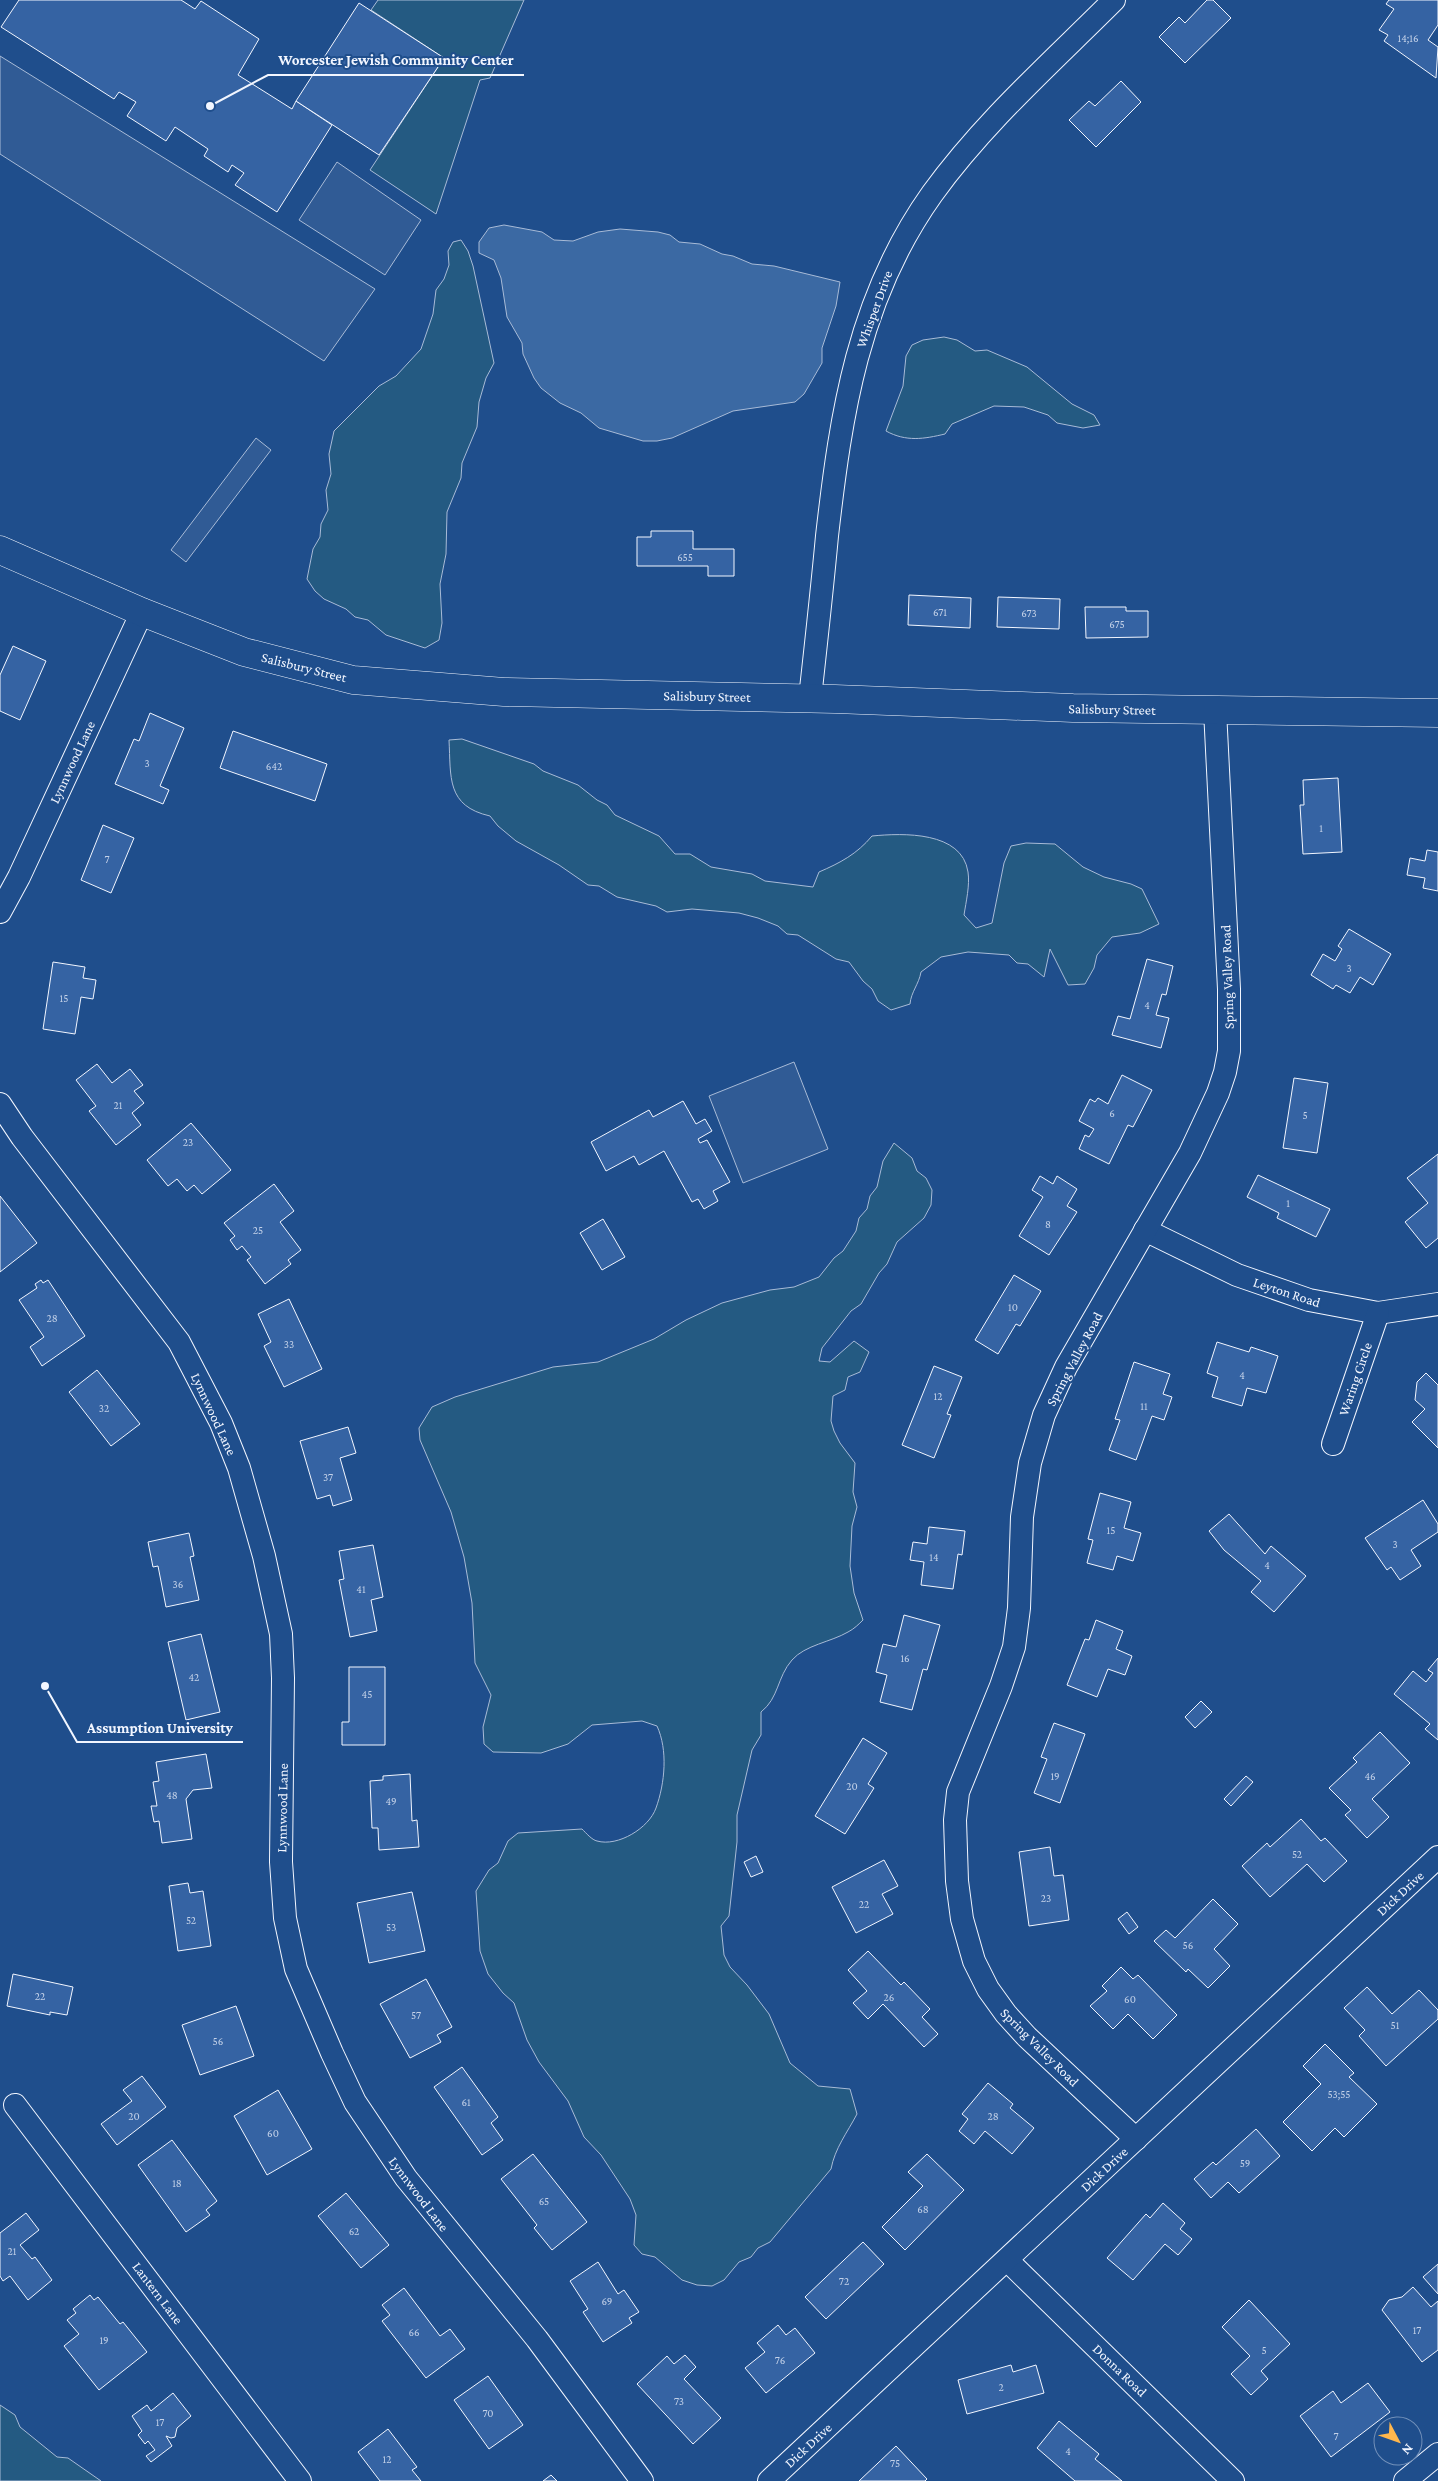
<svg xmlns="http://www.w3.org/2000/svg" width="1438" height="2481" font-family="'Crimson Pro',serif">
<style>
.green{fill:#245a82;stroke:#a8bbd7}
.parking{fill:#305b95;stroke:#a8bbd7}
.water{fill:#3b69a3;stroke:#a8bbd7}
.building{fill:#3563a3;stroke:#f2f6ff}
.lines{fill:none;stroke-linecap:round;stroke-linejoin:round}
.minor-casing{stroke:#f2f6ff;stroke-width:24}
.secondary-casing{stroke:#f2f6ff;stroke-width:29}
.minor{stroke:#1f4e8c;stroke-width:22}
.secondary{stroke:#1f4e8c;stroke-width:28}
.labels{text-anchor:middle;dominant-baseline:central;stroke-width:4;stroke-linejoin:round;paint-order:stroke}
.number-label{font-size:11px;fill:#c3d1e8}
.street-label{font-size:14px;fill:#f2f6ff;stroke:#1f4e8c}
.leader{fill:none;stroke:#f2f6ff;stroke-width:2}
.callout-dot{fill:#f2f6ff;stroke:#1f4e8c;stroke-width:2}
.callout-label{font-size:15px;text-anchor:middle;font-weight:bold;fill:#f2f6ff;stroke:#1f4e8c;stroke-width:4;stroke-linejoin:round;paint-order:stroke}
</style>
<rect width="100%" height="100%" fill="#1f4e8c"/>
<g class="green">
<polygon points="378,0 524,0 490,78 480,80 436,214 370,170 444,58 371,10"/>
<polygon points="461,240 468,251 473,266 494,363 486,378 479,402 477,427 462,463 461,478 447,512 446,554 440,584 442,623 439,640 425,648 386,635 368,620 355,617 346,609 324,599 315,591 307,579 313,549 320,537 321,524 328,510 326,490 331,474 329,454 334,431 379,386 396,376 421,349 433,314 436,290 444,279 449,265 448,251 453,242"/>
<path d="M944,337L957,340L975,351L987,350L1027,367L1072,404L1094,415L1100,425L1083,428L1057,423L1048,415L1024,407L994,406L952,424L945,434C924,439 906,442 886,431L903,386L906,356L912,345L923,340Z"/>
<path d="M462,739L534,764L543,771L578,785L597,800L607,805L615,815L659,836L675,854H690L711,867L752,874L765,881L813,887L819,872C840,863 857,854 872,836C903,833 962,831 968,872C970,885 966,902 964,915L976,928L992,923L1004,863L1011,846L1026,843L1055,844L1083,867L1104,877L1131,884L1142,889L1159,924L1140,933L1112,937L1097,955L1094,968L1085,984L1068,985L1050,949L1044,977L1028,964L1017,963L1009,955L968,952L941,957L921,972C919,984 911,992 910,1004L891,1010L878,1001L872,989L863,981L849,962L836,959L798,935L787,934L778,926L758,918L739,913L692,909L667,912L656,906L617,897L599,886L588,885L559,865L516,841L498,826L490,816C446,806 451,777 449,740Z"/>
<path d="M894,1143L912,1158L917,1171L926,1178L932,1190L931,1205L924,1218L897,1242L887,1264L879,1273L861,1304L851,1311L822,1348L819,1361L830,1362L854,1341L869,1352L860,1372L848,1377L845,1390L833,1396L831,1421L834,1431L840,1443L855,1463L853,1492L857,1507L852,1526L850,1566L854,1593L863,1620C859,1624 854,1629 848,1632C831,1642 805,1645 792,1660C777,1677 779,1698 761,1712V1735L752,1750L737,1815V1842L729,1916L721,1926L724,1955L730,1967L747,1985L769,2014L790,2063L818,2086L850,2089L857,2114C847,2133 835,2148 831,2169L770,2242L758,2248L751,2257L739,2262L724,2280L712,2286L697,2285L682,2280L655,2257L642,2254L634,2245L636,2215L630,2199L601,2155L584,2137L568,2101L539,2062L527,2040L514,2003L503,1993L488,1974L480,1951L476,1891L489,1870L498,1863L508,1841L518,1833L582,1829C586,1833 592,1840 597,1841C618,1847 649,1828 656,1808C665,1783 668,1750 657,1726L642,1721L592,1725L568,1744L541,1753L493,1752L484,1744L483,1727L491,1695L475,1663L472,1603L464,1557L451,1512L420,1440L419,1428L432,1407L455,1397L553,1367L598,1362L654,1339L686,1320L722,1303L770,1290L794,1287L819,1277L834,1258L843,1251L856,1231L859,1218L867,1209L870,1196L877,1187L883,1161Z"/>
<polygon points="0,2405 15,2415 20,2427 57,2457 68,2458 101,2481 0,2481"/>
</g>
<g class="parking">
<polygon points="0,56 375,289 324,361 0,154"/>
<polygon points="337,162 421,220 385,275 299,220"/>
<polygon points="256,438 271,450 186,562 171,550"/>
<polygon points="794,1062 828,1149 743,1183 709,1096"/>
</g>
<polygon class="water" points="504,225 542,232 554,240 573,241 598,232 620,229 658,232 670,235 679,242 700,244 722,254 733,256 752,264 774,266 840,282 836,306 822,348 822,363 804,394 795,402 733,411 672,438 657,441 643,441 599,428 581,413 560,403 541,388 534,378 523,354 522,343 507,317 501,278 494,260 479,253 479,242 489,228"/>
<g class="building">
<polygon points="19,0 181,0 195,9 201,1 259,39 238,75 292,109 296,101 332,125 277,212 235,185 244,173 232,165 228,172 204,156 208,149 175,127 166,141 127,116 136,102 119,92 114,99 1,27"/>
<polygon points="1207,0 1213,0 1231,18 1185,63 1159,37 1179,17 1185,23"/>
<polygon points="1389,0 1438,0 1438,25 1428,40 1438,47 1436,78 1384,41 1388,35 1379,30 1394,9 1386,4"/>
<polygon points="359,3 444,58 379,155 296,101"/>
<polygon points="1121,81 1141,102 1096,147 1069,120 1089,101 1095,106"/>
<polygon points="651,531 693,531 693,549 734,549 734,576 708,576 708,566 637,566 637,537 651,537"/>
<polygon points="909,595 971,598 970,628 908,625"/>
<polygon points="998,597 1060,599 1059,629 997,627"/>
<polygon points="1085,607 1126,607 1126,611 1148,611 1148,637 1086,638"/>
<polygon points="13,646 46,661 20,720 0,711 0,675"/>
<polygon points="150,713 184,728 160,786 169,790 163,804 115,784 134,739 139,741"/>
<polygon points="233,731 327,764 315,801 220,768"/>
<polygon points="1338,778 1342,852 1303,854 1300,805 1304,805 1303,780"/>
<polygon points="103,825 134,838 111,893 81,880"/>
<polygon points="1427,850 1438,852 1438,891 1423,888 1425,878 1407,875 1410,858 1425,861"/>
<polygon points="1349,929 1391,954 1373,985 1360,977 1350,993 1336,985 1333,989 1311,975 1323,954 1335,961 1342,949 1338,946"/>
<polygon points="1147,959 1173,966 1166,995 1162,994 1156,1015 1169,1018 1161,1048 1112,1035 1118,1016 1130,1019"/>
<polygon points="53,962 85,967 83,978 96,980 93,999 81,997 75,1034 43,1029"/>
<polygon points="97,1064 112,1083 130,1069 143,1085 134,1091 144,1103 132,1113 141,1125 116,1145 89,1111 96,1106 76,1080"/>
<polygon points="1122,1075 1152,1090 1133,1127 1128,1125 1109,1164 1079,1149 1085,1135 1089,1137 1094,1129 1079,1121 1090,1099 1095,1102 1098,1098 1108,1104"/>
<polygon points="1294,1078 1328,1083 1317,1153 1283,1148"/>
<polygon points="683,1101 696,1124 705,1119 712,1131 698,1139 700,1143 707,1140 730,1182 713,1191 718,1201 704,1209 698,1199 692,1202 664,1151 639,1165 634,1156 606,1171 591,1142 649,1110 653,1117"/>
<polygon points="191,1123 231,1170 202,1194 194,1185 187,1191 177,1179 168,1186 147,1160"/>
<polygon points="1438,1154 1438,1238 1426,1248 1405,1222 1428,1203 1407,1178"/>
<polygon points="1258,1175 1330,1209 1316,1237 1277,1218 1279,1213 1247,1197"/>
<polygon points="1040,1176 1053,1184 1057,1176 1077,1189 1067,1206 1077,1212 1049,1255 1019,1236 1043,1197 1032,1190"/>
<polygon points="274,1184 294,1211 280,1222 301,1250 288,1260 291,1264 265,1284 247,1260 251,1257 242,1246 237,1250 230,1240 235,1236 224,1223"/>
<polygon points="0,1196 37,1243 0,1272"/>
<polygon points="603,1219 625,1257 602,1270 580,1233"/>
<polygon points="1014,1275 1041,1291 1020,1326 1016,1324 998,1354 975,1340"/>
<polygon points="41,1280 43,1283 48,1280 85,1336 42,1366 30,1347 44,1337 19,1300 37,1288 35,1284"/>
<polygon points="289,1299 322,1369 284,1387 264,1346 271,1342 258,1314"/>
<polygon points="1217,1342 1249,1352 1251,1347 1278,1356 1266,1393 1247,1388 1242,1406 1212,1397 1218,1377 1207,1373"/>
<polygon points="1134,1362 1170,1374 1163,1394 1172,1397 1164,1420 1152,1416 1136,1460 1109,1450 1120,1420 1115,1419"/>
<polygon points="934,1366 962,1377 947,1414 951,1415 934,1458 902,1445"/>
<polygon points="97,1370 140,1424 111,1446 69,1392"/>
<polygon points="1426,1373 1438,1385 1438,1448 1412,1422 1425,1409 1415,1400 1417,1382"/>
<polygon points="348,1427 356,1453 340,1458 352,1500 333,1506 330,1495 317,1499 300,1441"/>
<polygon points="1100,1493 1131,1502 1124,1528 1141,1533 1133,1561 1117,1556 1113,1570 1087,1563 1093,1540 1088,1539"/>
<polygon points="1423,1500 1438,1524 1438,1532 1411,1550 1421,1566 1400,1580 1391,1567 1387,1570 1365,1538"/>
<polygon points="1229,1514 1265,1554 1271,1546 1306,1576 1274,1612 1251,1592 1261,1581 1224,1550 1209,1531"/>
<polygon points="929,1527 965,1531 962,1555 958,1554 953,1589 921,1585 924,1562 910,1560 913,1542 927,1544"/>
<polygon points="189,1533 194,1556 190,1557 199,1600 166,1607 158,1566 153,1567 148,1542"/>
<polygon points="373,1545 383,1597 371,1600 377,1631 350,1637 339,1580 344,1579 339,1551"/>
<polygon points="904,1615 940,1625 927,1670 923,1669 912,1710 880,1702 887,1675 876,1672 883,1644 896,1647"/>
<polygon points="1096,1620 1123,1631 1116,1649 1132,1656 1125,1675 1108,1669 1097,1697 1067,1685 1085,1639 1089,1640"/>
<polygon points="201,1634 220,1712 186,1720 168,1642"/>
<polygon points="1438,1658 1438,1740 1425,1729 1430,1724 1394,1694 1413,1671 1426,1682 1433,1673 1428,1670"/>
<polygon points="349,1667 385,1667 385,1745 342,1745 342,1722 349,1722"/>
<polygon points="1201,1701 1212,1712 1195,1728 1185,1717"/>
<polygon points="1054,1723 1085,1734 1060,1803 1034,1793 1047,1759 1041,1757"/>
<polygon points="1380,1732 1410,1763 1372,1799 1389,1817 1367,1838 1345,1815 1351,1810 1329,1788 1357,1762 1353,1758"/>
<polygon points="863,1738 887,1753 868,1784 874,1788 845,1834 815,1816"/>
<polygon points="206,1754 212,1788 193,1790 186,1799 192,1839 162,1843 159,1821 154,1822 151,1806 157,1806 153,1782 159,1781 156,1762"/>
<polygon points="410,1774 412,1821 417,1820 419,1847 379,1850 378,1828 372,1828 370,1781 383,1780 383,1776"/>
<polygon points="1246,1776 1253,1782 1231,1806 1224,1799"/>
<polygon points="1301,1819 1321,1841 1325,1838 1347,1861 1324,1882 1307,1864 1270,1897 1242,1866 1267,1843 1270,1847"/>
<polygon points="1050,1847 1054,1876 1063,1875 1069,1920 1029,1926 1019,1852"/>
<polygon points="756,1856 763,1872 751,1877 744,1862"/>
<polygon points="884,1860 898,1886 882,1894 893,1914 856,1933 832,1887"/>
<polygon points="188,1883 190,1893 203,1891 211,1946 178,1951 169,1886"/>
<polygon points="412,1892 425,1951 369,1963 357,1903"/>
<polygon points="1213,1899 1238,1924 1214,1949 1230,1966 1208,1988 1188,1969 1186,1972 1154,1941 1166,1930 1175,1938"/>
<polygon points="1127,1912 1138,1927 1129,1934 1118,1919"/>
<polygon points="868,1951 901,1985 904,1982 930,2009 922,2017 938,2034 924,2047 883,2004 868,2019 853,2003 867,1991 848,1970"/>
<polygon points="1121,1967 1133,1979 1138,1975 1177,2015 1153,2039 1128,2014 1113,2029 1090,2006 1107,1991 1102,1986"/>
<polygon points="13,1974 73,1987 67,2015 50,2012 50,2015 7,2006"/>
<polygon points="426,1979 452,2027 437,2035 441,2042 410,2058 380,2004"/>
<polygon points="1367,1987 1392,2014 1419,1990 1438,2010 1438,2019 1386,2066 1359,2036 1365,2030 1344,2008"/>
<polygon points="236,2006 254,2056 200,2075 182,2025"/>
<polygon points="1325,2044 1354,2073 1349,2077 1377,2104 1344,2137 1335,2128 1312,2151 1283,2122 1321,2084 1303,2066"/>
<polygon points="462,2067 498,2117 491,2123 503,2140 482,2155 434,2087"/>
<polygon points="142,2076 166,2107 117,2145 101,2124 132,2101 123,2090"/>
<polygon points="988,2083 1013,2104 1010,2108 1034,2128 1012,2154 985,2131 974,2144 959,2131 968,2119 962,2114"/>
<polygon points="278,2090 312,2149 267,2175 234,2116"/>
<polygon points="1256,2129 1280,2156 1239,2193 1228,2182 1211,2198 1194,2179 1213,2162 1216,2165"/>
<polygon points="172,2140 217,2201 206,2210 210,2215 186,2232 138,2165"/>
<polygon points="533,2154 587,2222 552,2250 534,2228 537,2225 501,2179"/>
<polygon points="927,2154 964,2190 905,2250 882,2227 923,2186 908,2172"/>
<polygon points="346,2193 389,2245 361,2268 318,2216"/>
<polygon points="1163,2203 1185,2223 1180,2229 1192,2239 1178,2255 1165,2244 1133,2280 1107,2258 1146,2214 1150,2218"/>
<polygon points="26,2213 39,2230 20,2245 32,2259 35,2257 52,2280 28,2300 10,2276 3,2281 0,2276 0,2233"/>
<polygon points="863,2242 884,2264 826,2319 805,2297"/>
<polygon points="598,2262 618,2294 624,2290 639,2312 629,2318 632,2323 603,2342 583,2312 588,2309 570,2281"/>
<polygon points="1438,2264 1438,2294 1423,2277"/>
<polygon points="1413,2287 1431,2307 1438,2301 1438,2350 1422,2362 1382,2310 1389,2300 1402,2297"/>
<polygon points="404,2288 440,2336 450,2329 465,2349 426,2378 382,2321 390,2315 382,2305"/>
<polygon points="90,2295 94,2300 98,2297 120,2324 123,2322 147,2352 99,2390 64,2346 79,2334 67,2320 76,2313 73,2309"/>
<polygon points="1249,2300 1290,2344 1261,2371 1268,2379 1251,2395 1231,2374 1250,2356 1222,2327"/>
<polygon points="778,2325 786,2335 795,2328 815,2353 766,2393 745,2368 765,2352 757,2343"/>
<polygon points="685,2355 696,2367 684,2379 721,2418 693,2444 637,2384 667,2356 674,2364"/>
<polygon points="1011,2365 1013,2372 1036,2365 1044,2393 967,2414 958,2380"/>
<polygon points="488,2376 523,2425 489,2449 454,2400"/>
<polygon points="1368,2383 1390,2412 1331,2457 1300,2416 1333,2391 1341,2403"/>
<polygon points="173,2393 191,2416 177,2428 175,2437 171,2438 166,2436 172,2446 151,2462 146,2456 155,2450 148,2441 145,2444 138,2435 142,2431 132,2416 147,2405 151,2411"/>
<polygon points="1059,2421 1099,2454 1095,2459 1122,2481 1075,2481 1037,2448"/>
<polygon points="388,2429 417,2467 412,2470 421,2481 380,2481 358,2452"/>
<polygon points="896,2446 927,2479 925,2481 859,2481"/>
<polygon points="551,2475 557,2481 543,2481"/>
</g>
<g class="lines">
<defs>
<g id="minor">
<path d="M810,698C816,644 822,590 827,536C841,413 858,298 932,194C984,122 1052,62 1114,0"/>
<polyline points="0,912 19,877 142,612"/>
<polyline points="0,1104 22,1137 179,1342 221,1423 239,1468 264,1556 281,1634 283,1678 281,1862 285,1918 296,1969 332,2053 355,2102 406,2178 537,2339 642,2481"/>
<polyline points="1145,1230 1237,1275 1309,1300 1378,1313 1438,1304"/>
<polyline points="1333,1444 1378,1313"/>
<polyline points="15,2105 300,2481"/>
<polyline points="1136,2139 1027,2037 1006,2014 988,1989 974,1961 962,1919 957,1881 955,1820 958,1792 1001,1686 1014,1647 1019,1608 1022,1517 1030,1463 1044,1415 1066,1367 1190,1153 1218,1093 1225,1072 1229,1051 1229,989 1215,710"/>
<polyline points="1007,2260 1233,2481"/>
<polyline points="769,2481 1438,1857"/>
<polyline points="1405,2481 1438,2454"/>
</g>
<polyline id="secondary" points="0,550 142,612 244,652 353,680 504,692 835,699 1073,708 1438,713"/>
</defs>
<use href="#minor" class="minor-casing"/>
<use href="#secondary" class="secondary-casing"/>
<use href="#minor" class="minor"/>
<use href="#secondary" class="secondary"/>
</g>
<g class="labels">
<g class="number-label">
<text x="1408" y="38">14;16</text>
<text x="685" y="557">655</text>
<text x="940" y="612">671</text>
<text x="1029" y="613">673</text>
<text x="1117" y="624">675</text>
<text x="147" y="763">3</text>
<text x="274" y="766">642</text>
<text x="1321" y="828">1</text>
<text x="107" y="859">7</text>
<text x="1349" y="968">3</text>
<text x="64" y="998">15</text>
<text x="1147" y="1005">4</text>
<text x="118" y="1105">21</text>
<text x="1112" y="1113">6</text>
<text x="1305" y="1115">5</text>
<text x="188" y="1142">23</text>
<text x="1288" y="1203">1</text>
<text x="1048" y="1224">8</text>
<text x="258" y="1230">25</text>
<text x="1013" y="1307">10</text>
<text x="52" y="1318">28</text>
<text x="289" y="1344">33</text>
<text x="1242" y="1375">4</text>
<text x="938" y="1396">12</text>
<text x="1144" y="1406">11</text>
<text x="104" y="1408">32</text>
<text x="328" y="1477">37</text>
<text x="1111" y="1530">15</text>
<text x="1395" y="1544">3</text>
<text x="934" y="1557">14</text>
<text x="1267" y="1565">4</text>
<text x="178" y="1584">36</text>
<text x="361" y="1589">41</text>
<text x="905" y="1658">16</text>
<text x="194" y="1677">42</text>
<text x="367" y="1694">45</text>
<text x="1055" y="1776">19</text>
<text x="1370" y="1776">46</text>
<text x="852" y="1786">20</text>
<text x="172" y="1795">48</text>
<text x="391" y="1801">49</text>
<text x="1297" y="1854">52</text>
<text x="1046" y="1898">23</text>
<text x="864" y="1904">22</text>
<text x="191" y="1920">52</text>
<text x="391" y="1927">53</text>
<text x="1188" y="1945">56</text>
<text x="40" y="1996">22</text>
<text x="889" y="1997">26</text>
<text x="1130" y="1999">60</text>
<text x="416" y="2015">57</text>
<text x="1395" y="2025">51</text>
<text x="218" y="2041">56</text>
<text x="1339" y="2094">53;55</text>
<text x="466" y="2102">61</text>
<text x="134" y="2116">20</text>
<text x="993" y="2116">28</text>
<text x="273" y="2133">60</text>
<text x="1245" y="2163">59</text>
<text x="177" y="2183">18</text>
<text x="544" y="2201">65</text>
<text x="923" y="2209">68</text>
<text x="354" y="2231">62</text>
<text x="12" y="2251">21</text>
<text x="844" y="2281">72</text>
<text x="607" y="2301">69</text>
<text x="1417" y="2330">17</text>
<text x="414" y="2332">66</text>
<text x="104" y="2340">19</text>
<text x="1264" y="2350">5</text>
<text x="780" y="2360">76</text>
<text x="1001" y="2387">2</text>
<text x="679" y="2401">73</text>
<text x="488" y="2413">70</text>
<text x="160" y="2422">17</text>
<text x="1336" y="2436">7</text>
<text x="1068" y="2451">4</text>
<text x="387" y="2459">12</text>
<text x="895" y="2463">75</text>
</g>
<g class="street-label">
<text transform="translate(874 309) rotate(-70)">Whisper Drive</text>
<text transform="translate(304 667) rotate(14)">Salisbury Street</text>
<text transform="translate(707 696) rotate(1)">Salisbury Street</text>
<text transform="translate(1112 709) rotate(1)">Salisbury Street</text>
<text transform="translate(72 762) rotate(-65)">Lynnwood Lane</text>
<text transform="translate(1227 977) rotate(-92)">Spring Valley Road</text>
<text transform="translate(1287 1292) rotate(18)">Leyton Road</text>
<text transform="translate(1074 1359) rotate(-62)">Spring Valley Road</text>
<text transform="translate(1355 1379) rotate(-71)">Waring Circle</text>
<text transform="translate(214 1414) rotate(65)">Lynnwood Lane</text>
<text transform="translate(282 1808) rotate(-89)">Lynnwood Lane</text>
<text transform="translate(1400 1893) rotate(-43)">Dick Drive</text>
<text transform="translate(1040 2047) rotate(45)">Spring Valley Road</text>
<text transform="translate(1104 2169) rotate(-43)">Dick Drive</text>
<text transform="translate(419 2194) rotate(53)">Lynnwood Lane</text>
<text transform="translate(158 2293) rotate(53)">Lantern Lane</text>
<text transform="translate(1120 2370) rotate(44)">Donna Road</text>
<text transform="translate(808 2445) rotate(-43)">Dick Drive</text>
</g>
</g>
<path class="leader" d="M210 106L268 75H524M45 1686L77 1742H243"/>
<g class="callout-dot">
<circle cx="210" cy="106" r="5"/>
<circle cx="45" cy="1686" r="5"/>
</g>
<g class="callout-label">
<text x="396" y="65">Worcester Jewish Community Center</text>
<text x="160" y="1733">Assumption University</text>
</g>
<g transform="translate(1398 2441) rotate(131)"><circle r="24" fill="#1f4e8c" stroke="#7391ba"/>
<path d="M0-4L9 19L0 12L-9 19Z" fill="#ffb74d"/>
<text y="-8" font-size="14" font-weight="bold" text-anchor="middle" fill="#f2f6ff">N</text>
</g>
</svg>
